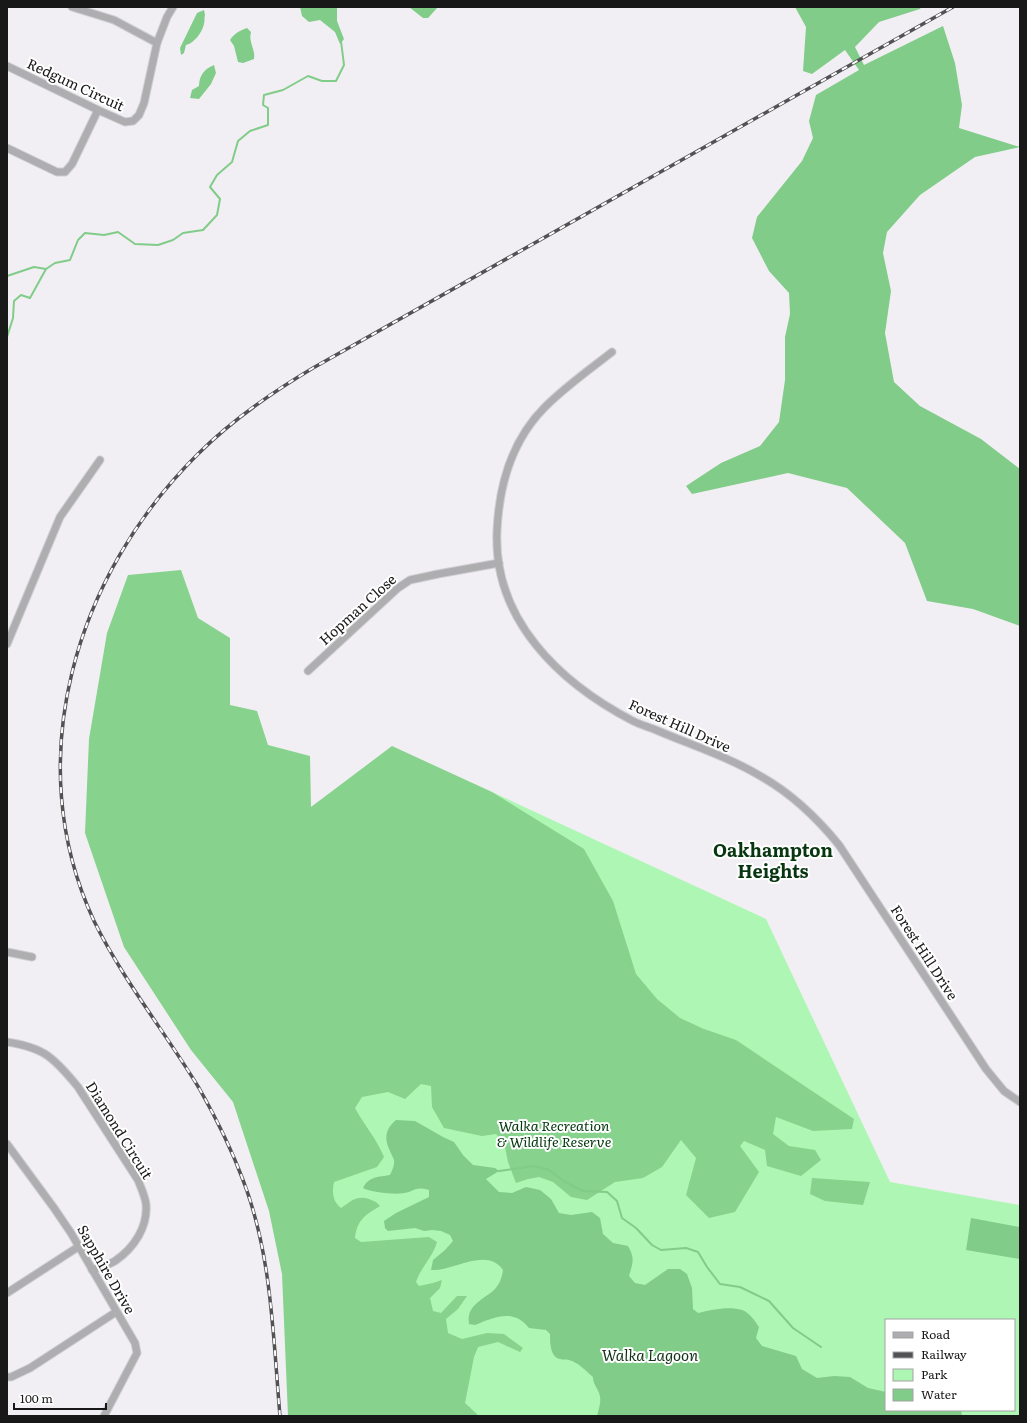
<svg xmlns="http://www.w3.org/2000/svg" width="1027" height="1423" font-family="Literata,serif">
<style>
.green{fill:#aef6b3;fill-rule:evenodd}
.forest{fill:#87d28d}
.water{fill:#81cc88}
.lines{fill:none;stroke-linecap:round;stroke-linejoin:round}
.stream{stroke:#81cc88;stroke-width:2}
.street-casing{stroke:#cecdd1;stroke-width:9}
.street{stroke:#aeaeb0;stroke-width:7}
.rail-casing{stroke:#525254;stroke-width:3.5}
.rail{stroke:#fff;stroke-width:2;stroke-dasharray:6;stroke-linecap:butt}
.labels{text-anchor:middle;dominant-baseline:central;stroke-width:4;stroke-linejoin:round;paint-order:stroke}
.street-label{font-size:14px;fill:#181819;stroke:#fff}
.park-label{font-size:14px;font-style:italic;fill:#00370b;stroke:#fff}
.water-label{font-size:15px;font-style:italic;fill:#123116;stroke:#fff}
.district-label{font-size:18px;font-weight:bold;fill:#083611;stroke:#fff}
</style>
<rect width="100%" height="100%" fill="#f1eff4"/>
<path class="green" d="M408,755L492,792L766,919L890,1182L1020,1205V1416H301L291,1241ZM886,1320H1014V1410H886Z"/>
<g class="forest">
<path d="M181,570L198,618L230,638V705L257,711L268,745L310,756L311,807L392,746L492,792L584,849L613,901L636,974L657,999L680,1018L704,1029L736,1040L854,1119L852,1129L813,1131L776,1117L773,1134L789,1146L815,1150L821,1160L801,1176L767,1166L765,1150L744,1141L740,1146L759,1172L735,1212L709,1218L686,1195L696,1158L681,1140L662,1167L643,1178L615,1182L587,1200L571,1197L553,1182L539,1177L528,1179L516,1183L508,1162L504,1142L496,1134L482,1136L444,1128L432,1107L431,1086L421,1084L405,1099L388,1092L362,1097L355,1108C364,1125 377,1139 384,1157L377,1167L334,1182C332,1191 332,1201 341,1208C351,1201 357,1195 369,1199C374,1201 377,1202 380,1206C365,1215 357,1220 355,1238L361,1242L429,1237L437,1242C433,1257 421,1267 416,1282L419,1286L433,1283L442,1280L440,1288L430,1298L433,1311L441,1313L457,1296H467L458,1309L446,1319L448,1333L462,1339L487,1333L504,1334L523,1348L520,1352L498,1342L478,1347L474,1357L465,1403L479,1416H288L282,1274L269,1211L233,1102L191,1050L124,947L85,833L89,739L107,633L128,575Z"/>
<polygon points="812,1178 870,1182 863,1205 825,1201 810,1194"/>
</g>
<g class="water">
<polygon points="300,7 337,7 337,21 344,39 340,44 335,32 320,20 309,22 302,16"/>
<polygon points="409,7 438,7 428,18 423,18"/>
<polygon points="795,7 921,7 920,9 879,22 855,47 864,65 943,26 955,63 962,105 959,128 1020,147 975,157 920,195 887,232 883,253 891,291 885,333 894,382 920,406 981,439 1020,469 1020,626 973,609 927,601 905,543 847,488 788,473 692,494 686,486 721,463 760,446 779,422 785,380 785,337 790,314 789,293 769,271 752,238 757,217 802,161 813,138 809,121 816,95 859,70 845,50 812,74 803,71 806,27"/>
<path d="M204,10L205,15C204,18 205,20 204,24C202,33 194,43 186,45L184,53L181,55L180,48L197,13Z"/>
<path d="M247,28L251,32C248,42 256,50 254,59L243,63L238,62L234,46L230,40C235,33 239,31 247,28Z"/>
<path d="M214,65L216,73L211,84L199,99L190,98L192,90L199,86C199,76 204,69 214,65Z"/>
<path d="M396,1120L415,1121L443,1137L454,1142L463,1155L473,1165L495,1168L499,1171L486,1179L499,1192L512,1193L526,1187L540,1190L551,1199L559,1213L571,1215L592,1212L600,1218L603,1234L613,1243L628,1246C635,1258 633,1263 629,1276L635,1283L645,1285L668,1269H680L687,1274L692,1288L693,1309L698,1313C711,1310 729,1306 742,1310C749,1312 755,1321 759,1327L756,1338L762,1346L796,1356L802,1369L817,1378L834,1376L850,1377L868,1388L886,1392V1410H961L962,1416H597C599,1408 602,1401 599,1393C597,1387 593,1384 593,1377C586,1371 579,1363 569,1360C566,1359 563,1360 560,1359C550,1357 550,1342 550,1334L546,1330L529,1328C514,1308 494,1317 475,1325L469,1324C466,1305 483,1300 494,1290C500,1284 502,1277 503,1270C487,1246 452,1272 431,1270L433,1260L445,1250L453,1241L450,1235L441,1231L432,1230L424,1231L415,1228L388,1231L385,1228L384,1221L396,1213L429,1197V1190C414,1186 416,1191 404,1193C396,1195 370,1192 363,1188C369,1176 379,1177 390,1175C392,1171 395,1165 394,1160C393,1157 391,1154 390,1151C384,1139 385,1129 396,1120Z"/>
<polygon points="971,1218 1020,1227 1020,1259 966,1250"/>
</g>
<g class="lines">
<g class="stream">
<polyline points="7,276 34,267 46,269"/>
<polyline points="7,337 13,318 14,301 21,295 30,298 46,269 55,263 70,260 78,240 85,233 104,235 118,232 135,244 158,245 173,240 183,233 203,230 217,215 220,199 210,187 217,175 232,162 238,141 250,131 268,125 268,108 263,105 264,95 283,90 308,76 322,81 336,81 344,65 341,41"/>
<polyline points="499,1171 534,1166 549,1170 565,1182 583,1191 607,1192 617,1201 622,1218 636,1228 652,1245 661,1250 686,1248 698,1252 707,1267 720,1284 740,1287 769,1301 793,1328 821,1347"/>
</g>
<defs>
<g id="street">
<polyline points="72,7 114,20 157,43"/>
<polyline points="7,66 98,110 125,122 133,121 139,115 144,103 157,43 167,17 173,7"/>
<polyline points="7,148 57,172 65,172 72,164 98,110"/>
<path d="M612,352C589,370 566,386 545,407C512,440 499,486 497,531C493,620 560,683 633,721C641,725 649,727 656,730C691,745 729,757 762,777C792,794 817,818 839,845L986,1069L1004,1091L1020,1102"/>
<polyline points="7,644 60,517 100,460"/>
<polyline points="308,671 398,588 410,580 438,574 499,563"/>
<polyline points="7,952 32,957"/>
<path d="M7,1042C20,1044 37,1048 48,1056C59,1064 69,1076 78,1087L138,1180C141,1188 145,1196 146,1204C148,1227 134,1248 115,1261C109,1265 100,1267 92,1270"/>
<polyline points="7,1144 54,1208 71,1233 135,1343 137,1353 104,1416"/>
<polyline points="7,1293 78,1247"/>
<polyline points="7,1377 11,1377 30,1368 116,1312"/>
</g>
</defs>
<use href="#street" class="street-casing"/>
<use href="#street" class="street"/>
<defs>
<path id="rail" d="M280,1416C273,1337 272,1255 243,1180C231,1148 216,1118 199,1088C165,1032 123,980 94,921C19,760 76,574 198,454C232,420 271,393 313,368L953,7"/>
</defs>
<use href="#rail" class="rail-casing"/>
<use href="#rail" class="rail"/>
</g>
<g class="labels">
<g class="street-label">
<text transform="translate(76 84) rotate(25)">Redgum Circuit</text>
<text transform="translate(357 609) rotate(-42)">Hopman Close</text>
<text transform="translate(680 725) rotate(24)">Forest Hill Drive</text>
<text transform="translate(925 952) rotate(57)">Forest Hill Drive</text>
<text transform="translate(120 1130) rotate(58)">Diamond Circuit</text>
<text transform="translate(107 1269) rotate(60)">Sapphire Drive</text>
</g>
<g class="park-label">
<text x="554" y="1125">Walka Recreation<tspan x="554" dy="16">&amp; Wildlife Reserve</tspan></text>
</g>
<g class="water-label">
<text x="650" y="1354">Walka Lagoon</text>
</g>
<g class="district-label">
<text x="773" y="849">Oakhampton<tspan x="773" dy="21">Heights</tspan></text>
</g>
</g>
<rect width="1027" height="1423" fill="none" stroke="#181819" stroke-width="16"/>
<rect x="885" y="1319" width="130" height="92" fill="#ffffff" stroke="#a3a3a3"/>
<rect x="893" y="1332" width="20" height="6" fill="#aeaeb0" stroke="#a3a3a3"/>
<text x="921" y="1339" font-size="12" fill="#181819">Road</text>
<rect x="893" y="1352" width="20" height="6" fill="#525254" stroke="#a3a3a3"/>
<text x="921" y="1359" font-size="12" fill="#181819">Railway</text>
<rect x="893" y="1369" width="20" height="12" fill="#aef6b3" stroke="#a3a3a3"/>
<text x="921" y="1379" font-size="12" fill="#181819">Park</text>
<rect x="893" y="1389" width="20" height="12" fill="#81cc88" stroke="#a3a3a3"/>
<text x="921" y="1399" font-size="12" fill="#181819">Water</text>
<path d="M14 1403v6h92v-6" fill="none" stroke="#181819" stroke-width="2"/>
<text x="20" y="1403" font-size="12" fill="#181819" stroke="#ffffff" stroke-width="3" paint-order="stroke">100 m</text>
</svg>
